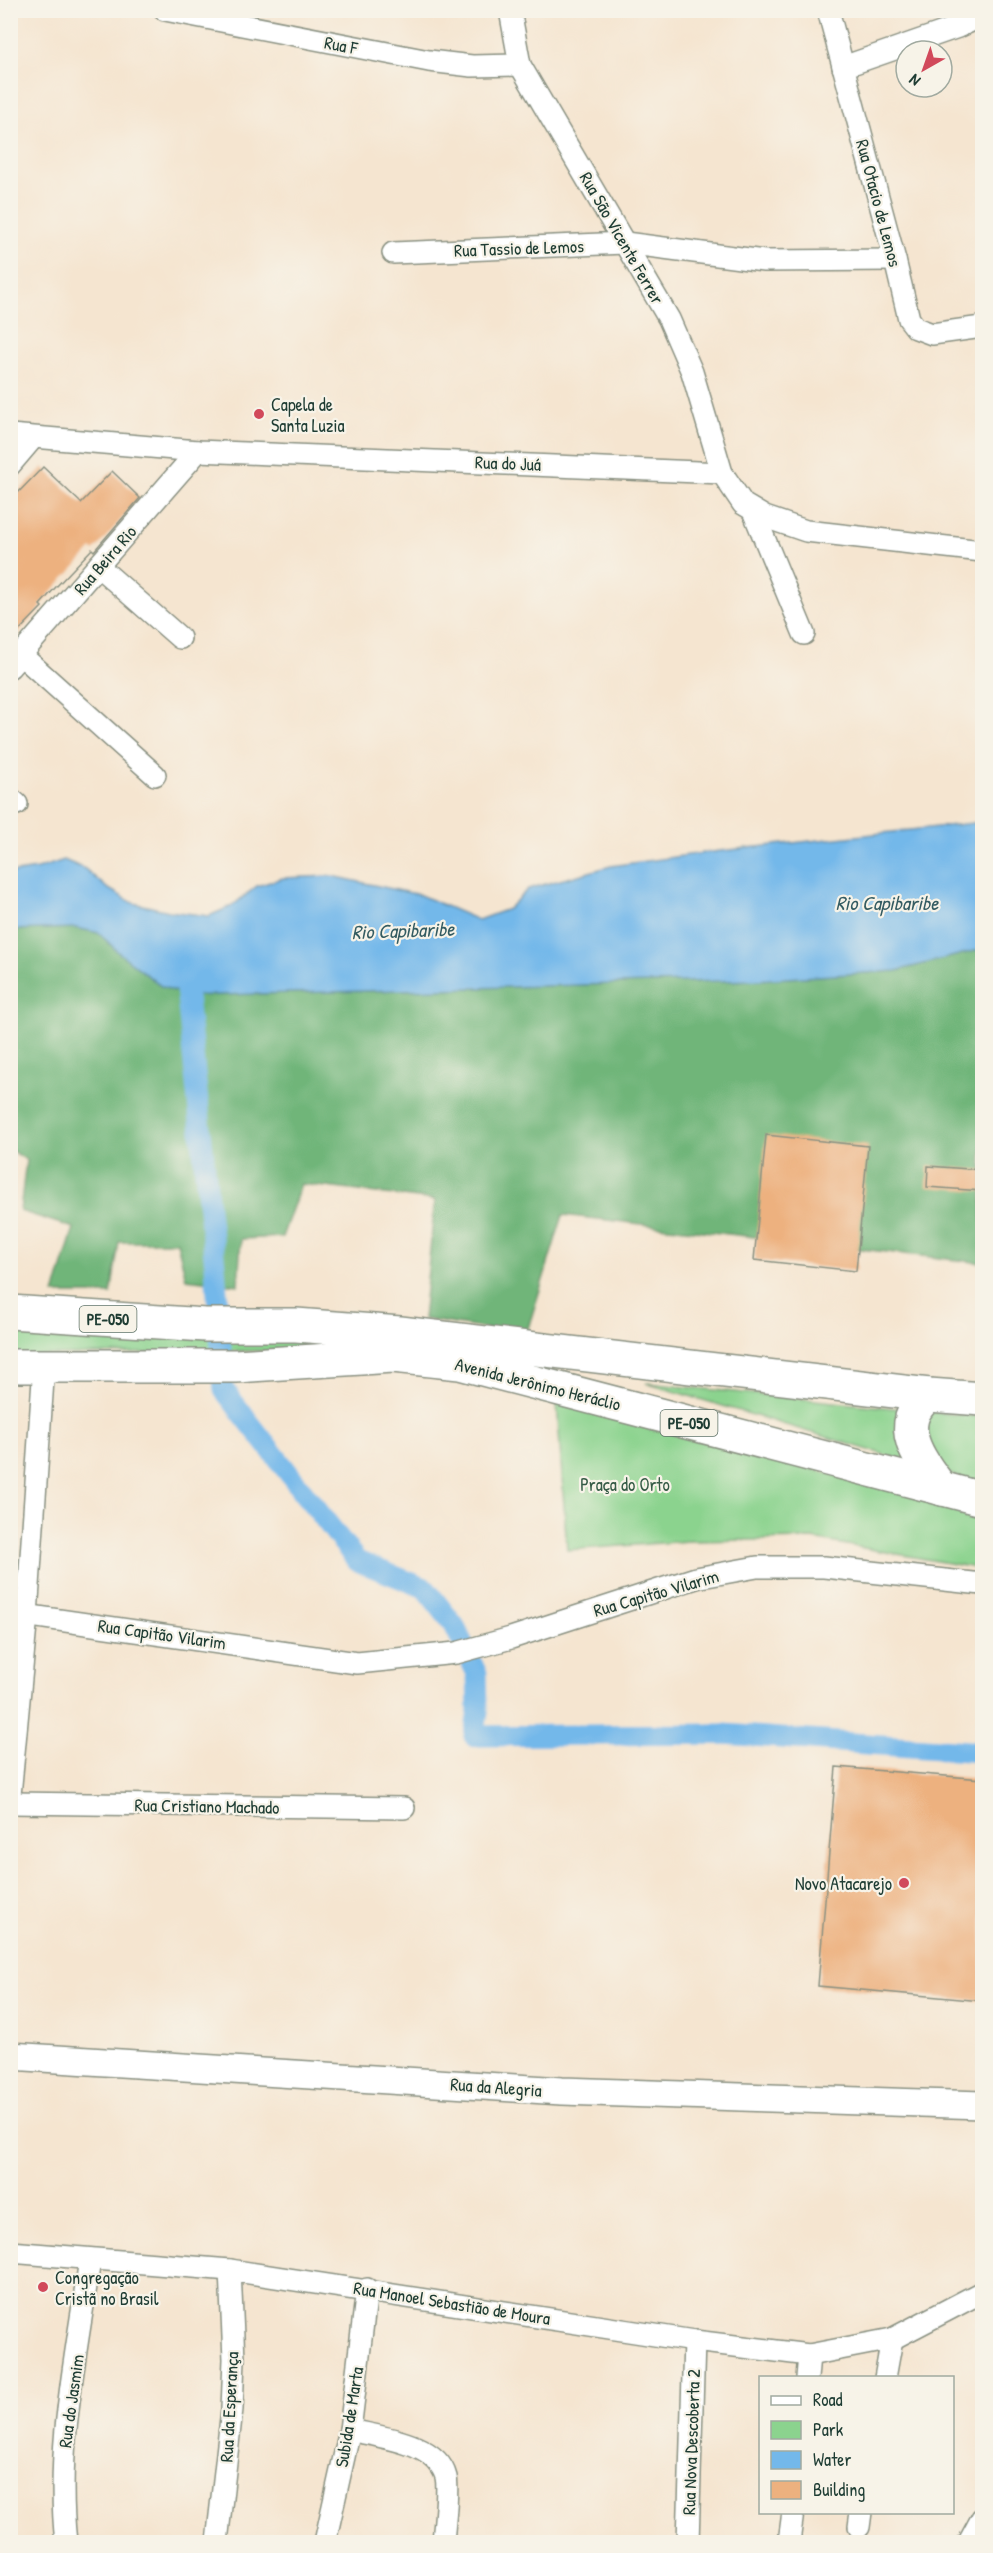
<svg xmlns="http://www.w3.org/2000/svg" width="993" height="2553" font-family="'Patrick Hand',sans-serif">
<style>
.green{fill:#8bd38e;stroke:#558861;stroke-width:1.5}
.forest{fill:#70b579;stroke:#487956;stroke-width:1.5}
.water{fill:#73b8ea;stroke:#497a8f;stroke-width:1.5}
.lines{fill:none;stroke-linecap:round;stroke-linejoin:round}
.canal{stroke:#73b8ea;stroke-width:21}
.building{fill:#edb17f}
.minor-casing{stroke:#8a9182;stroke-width:24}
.tertiary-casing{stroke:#8a9182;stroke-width:30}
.primary-casing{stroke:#8a9182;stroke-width:36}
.minor{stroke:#fff;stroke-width:21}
.tertiary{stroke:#fff;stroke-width:27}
.primary{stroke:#fff;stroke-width:33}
.poi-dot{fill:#d1495b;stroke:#f7f3e8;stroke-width:2}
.labels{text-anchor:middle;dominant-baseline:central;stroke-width:4.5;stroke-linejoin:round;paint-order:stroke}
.shield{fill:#f7f3e8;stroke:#60746a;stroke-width:1.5}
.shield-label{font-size:16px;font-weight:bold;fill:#1f3d34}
.street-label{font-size:18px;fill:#1f3d34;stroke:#f7f3e8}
.poi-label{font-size:18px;fill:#1f3d34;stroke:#f7f3e8;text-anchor:start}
.park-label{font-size:18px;fill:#355b46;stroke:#f7f3e8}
.water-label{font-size:20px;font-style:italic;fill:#345c62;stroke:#f7f3e8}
</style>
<rect width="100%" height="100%" fill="#f7f3e8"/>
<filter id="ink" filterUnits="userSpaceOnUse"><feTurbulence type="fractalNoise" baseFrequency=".0167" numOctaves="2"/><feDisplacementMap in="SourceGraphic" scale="12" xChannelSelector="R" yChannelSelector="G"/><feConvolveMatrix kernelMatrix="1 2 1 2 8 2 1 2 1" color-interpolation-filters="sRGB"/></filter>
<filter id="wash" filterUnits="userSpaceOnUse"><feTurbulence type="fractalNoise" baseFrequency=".008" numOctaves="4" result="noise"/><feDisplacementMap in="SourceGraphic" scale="24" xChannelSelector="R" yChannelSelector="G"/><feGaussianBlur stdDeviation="1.35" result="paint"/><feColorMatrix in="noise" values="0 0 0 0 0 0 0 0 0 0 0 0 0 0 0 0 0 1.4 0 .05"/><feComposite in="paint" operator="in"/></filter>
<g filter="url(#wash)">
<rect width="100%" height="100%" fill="#f5e5d0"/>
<g class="green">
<polygon points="10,1323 323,1342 294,1350 11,1356"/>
<polygon points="646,1383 982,1417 982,1484"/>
<polygon points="557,1403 982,1513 982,1569 813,1539 689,1541 567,1550"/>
</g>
<polygon class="forest" points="76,928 99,933 117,951 161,986 187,996 756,980 896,971 982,949 982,1263 563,1215 526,1335 423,1319 435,1200 301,1184 282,1237 241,1239 238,1285 186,1279 177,1242 119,1242 111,1294 54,1294 74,1228 20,1211 26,1160 11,1150 10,930"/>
<polygon class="water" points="982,822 982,949 896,971 756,980 187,996 161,986 117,951 99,933 76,928 11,930 11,873 37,869 64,860 85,869 107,888 133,903 169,911 209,916 232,906 257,886 283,878 332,876 420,895 478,920 508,909 528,889 611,866 703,853"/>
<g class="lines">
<polyline class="canal" points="182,967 187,996 215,1266 224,1390 357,1561 425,1588 454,1625 477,1674 478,1712 474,1736 723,1734 982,1752"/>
</g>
<g id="blocks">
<g class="building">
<polygon points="43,467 81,503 112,471 140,498 94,551 92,549 55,588 40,605 42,607 10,640 10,501"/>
<polygon points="766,1135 868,1146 856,1271 754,1260"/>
<polygon points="928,1166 982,1170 982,1191 927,1187"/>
<polygon points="836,1767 982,1779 982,2001 818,1986"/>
</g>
</g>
</g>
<g filter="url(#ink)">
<use href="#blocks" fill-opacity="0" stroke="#8a9182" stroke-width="1.5"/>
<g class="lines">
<defs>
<g id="minor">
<polyline points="165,10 429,61 472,66 520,65"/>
<polyline points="510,10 520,65 669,319 692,372 722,473 743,504 765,517 806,531 982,551"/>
<polyline points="828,10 895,260 909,319 916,328 932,334 982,327"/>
<polyline points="843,67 958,27 982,16"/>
<polyline points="393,253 625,243 764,261 895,260"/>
<polyline points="10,435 198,451 722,473"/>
<polyline points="10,465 33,438"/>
<polyline points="753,511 804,634"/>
<polyline points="99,567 180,638"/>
<polyline points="21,655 155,775"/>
<polyline points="10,667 198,451"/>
<polyline points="10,798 17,804"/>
<polyline points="10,1613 357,1663 456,1653 511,1638 696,1578 757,1567 824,1567 982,1584"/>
<polyline points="10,1795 27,1615 44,1365"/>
<polyline points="10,1803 404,1808"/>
<polyline points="10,2252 230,2270 694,2341 809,2355 892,2339 982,2292"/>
<polyline points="807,2378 809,2355"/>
<polyline points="885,2378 892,2339"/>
<path d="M350,2430C379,2437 437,2442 446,2477C449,2490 444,2527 443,2542"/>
<polyline points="859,2527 861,2512"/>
<path d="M66,2542C55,2448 77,2353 90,2259"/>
<polyline points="217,2542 232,2409 234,2359 230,2270"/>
<polyline points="325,2542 350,2430 367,2289"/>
<polyline points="688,2542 694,2341"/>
<polyline points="789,2542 793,2512"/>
<polyline points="969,2542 982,2518"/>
</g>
<polyline id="tertiary" points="10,2056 562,2091 982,2105"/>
<g id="primary">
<polyline points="10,1312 205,1325 296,1325 400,1333 929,1395 982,1399"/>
<polyline points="10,1366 236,1366 393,1356 460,1363 982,1499"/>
<path d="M929,1395C891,1423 920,1462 942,1489"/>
</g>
</defs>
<use href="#minor" class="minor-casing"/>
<use href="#tertiary" class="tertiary-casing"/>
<use href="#primary" class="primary-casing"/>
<use href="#minor" class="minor"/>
<use href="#tertiary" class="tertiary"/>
<use href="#primary" class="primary"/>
</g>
</g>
<g class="poi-dot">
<circle cx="259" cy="414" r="6"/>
<circle cx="904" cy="1883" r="6"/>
<circle cx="43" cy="2287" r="6"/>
</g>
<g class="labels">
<g class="shield">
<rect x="79.5" y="1306" width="57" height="26" rx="4.5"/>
<rect x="660.5" y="1410" width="57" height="26" rx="4.5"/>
</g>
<g class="shield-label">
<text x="108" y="1319">PE-050</text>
<text x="689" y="1423">PE-050</text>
</g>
<g class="street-label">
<text transform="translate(341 45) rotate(11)">Rua F</text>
<text transform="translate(879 203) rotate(75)">Rua Otacio de Lemos</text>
<text transform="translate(622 238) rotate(60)">Rua São Vicente Ferrer</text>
<text transform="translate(519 248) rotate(-2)">Rua Tassio de Lemos</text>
<text transform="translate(508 463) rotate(2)">Rua do Juá</text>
<text transform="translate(105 560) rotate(-49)">Rua Beira Rio</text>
<text transform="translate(538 1384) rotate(14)">Avenida Jerônimo Heráclio</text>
<text transform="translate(656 1593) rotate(-16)">Rua Capitão Vilarim</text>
<text transform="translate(162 1634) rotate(8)">Rua Capitão Vilarim</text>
<text transform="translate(207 1806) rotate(1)">Rua Cristiano Machado</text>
<text transform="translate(496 2087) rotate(4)">Rua da Alegria</text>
<text transform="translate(452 2303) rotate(9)">Rua Manoel Sebastião de Moura</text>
<text transform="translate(71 2401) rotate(-82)">Rua do Jasmim</text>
<text transform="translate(229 2407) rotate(-87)">Rua da Esperança</text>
<text transform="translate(349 2417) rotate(-81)">Subida de Marta</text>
<text transform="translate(691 2442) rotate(-88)">Rua Nova Descoberta 2</text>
</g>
<g class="poi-label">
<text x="271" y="404">Capela de<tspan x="271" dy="21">Santa Luzia</tspan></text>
<text x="892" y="1883" text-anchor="end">Novo Atacarejo</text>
<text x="55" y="2277">Congregação<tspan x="55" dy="21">Cristã no Brasil</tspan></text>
</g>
<g class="park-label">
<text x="625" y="1484">Praça do Orto</text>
</g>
<g class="water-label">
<text x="887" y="902">Rio Capibaribe</text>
<text transform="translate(403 930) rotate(-2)">Rio Capibaribe</text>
</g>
</g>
<rect width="993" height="2553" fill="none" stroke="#f7f3e8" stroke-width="36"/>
<rect x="759" y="2376" width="195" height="138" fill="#f7f3e8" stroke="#a1aaa0" stroke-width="1.5"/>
<rect x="771" y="2396" width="30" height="9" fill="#ffffff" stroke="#a1aaa0" stroke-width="1.5"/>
<text x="813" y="2406" font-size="18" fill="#1f3d34">Road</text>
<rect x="771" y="2421" width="30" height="18" fill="#8bd38e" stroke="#a1aaa0" stroke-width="1.5"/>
<text x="813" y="2436" font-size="18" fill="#1f3d34">Park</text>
<rect x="771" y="2451" width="30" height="18" fill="#73b8ea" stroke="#a1aaa0" stroke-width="1.5"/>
<text x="813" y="2466" font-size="18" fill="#1f3d34">Water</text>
<rect x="771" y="2481" width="30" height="18" fill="#edb17f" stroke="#a1aaa0" stroke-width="1.5"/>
<text x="813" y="2496" font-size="18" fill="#1f3d34">Building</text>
<g transform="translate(924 69) rotate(220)"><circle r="28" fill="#f7f3e8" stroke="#a1aaa0" stroke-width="1.5"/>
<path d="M0-4.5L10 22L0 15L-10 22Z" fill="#d1495b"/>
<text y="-9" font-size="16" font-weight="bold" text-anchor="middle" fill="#1f3d34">N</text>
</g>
</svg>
